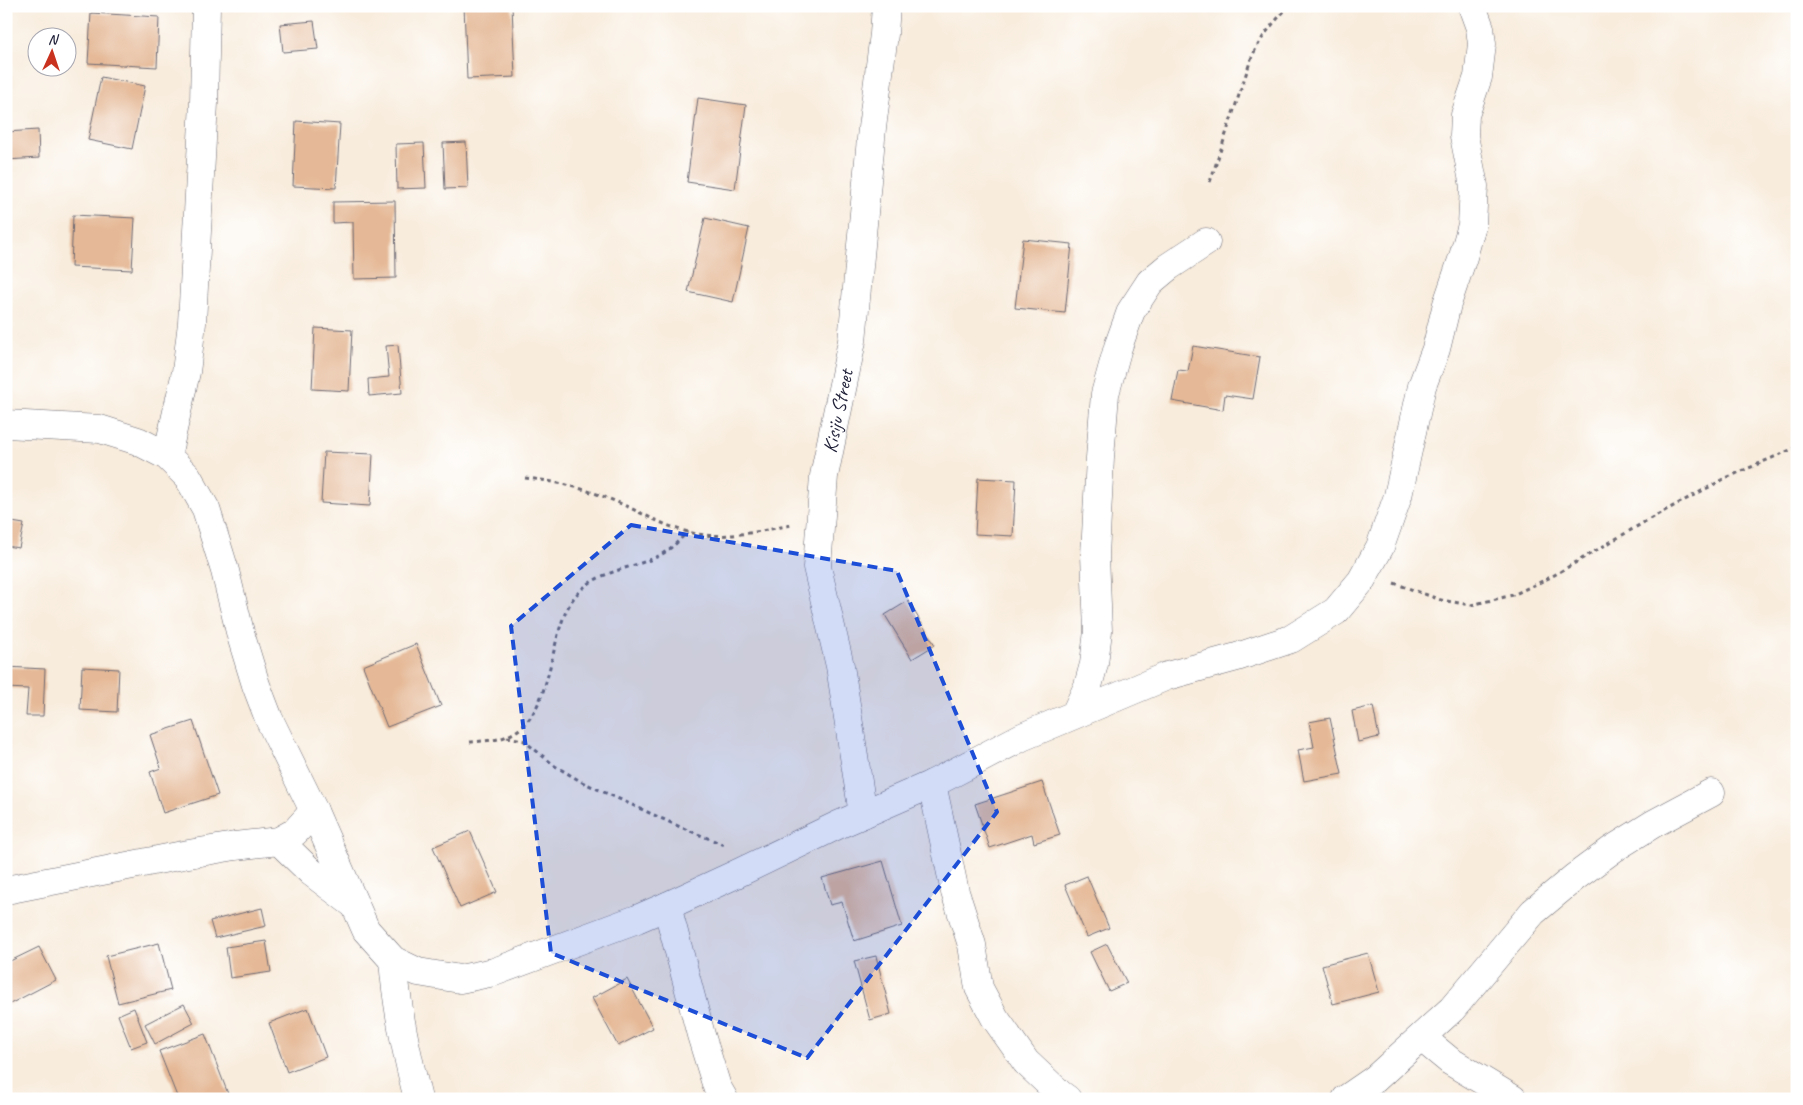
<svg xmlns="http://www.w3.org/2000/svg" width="1803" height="1105" font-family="Caveat,sans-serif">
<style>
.building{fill:#e5b997}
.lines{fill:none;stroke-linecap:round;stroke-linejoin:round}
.minor-casing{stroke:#6d6973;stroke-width:29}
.path{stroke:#6d6973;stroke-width:3;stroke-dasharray:4 4;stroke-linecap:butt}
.minor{stroke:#fff;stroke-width:28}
.marked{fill:#1d4ed8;fill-opacity:0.2;stroke:#1d4ed8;stroke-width:4;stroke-dasharray:10 6;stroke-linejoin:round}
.labels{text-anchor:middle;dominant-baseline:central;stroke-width:4;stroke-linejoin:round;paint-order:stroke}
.street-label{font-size:20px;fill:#22223b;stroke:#fff}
</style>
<rect width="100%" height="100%" fill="#fff"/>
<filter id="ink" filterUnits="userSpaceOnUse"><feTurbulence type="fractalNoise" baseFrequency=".02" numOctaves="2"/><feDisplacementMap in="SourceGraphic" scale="10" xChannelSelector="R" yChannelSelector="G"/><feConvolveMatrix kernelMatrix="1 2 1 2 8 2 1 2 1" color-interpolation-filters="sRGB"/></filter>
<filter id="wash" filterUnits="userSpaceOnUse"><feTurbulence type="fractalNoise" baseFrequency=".0096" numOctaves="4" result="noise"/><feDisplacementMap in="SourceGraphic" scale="20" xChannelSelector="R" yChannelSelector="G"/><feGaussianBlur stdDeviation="1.12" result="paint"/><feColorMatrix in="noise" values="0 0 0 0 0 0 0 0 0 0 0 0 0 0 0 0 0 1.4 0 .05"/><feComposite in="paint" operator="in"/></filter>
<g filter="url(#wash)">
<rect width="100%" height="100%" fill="#f8ecdc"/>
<g id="blocks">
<g class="building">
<polygon points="464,6 512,6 515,77 467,79"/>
<polygon points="91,13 159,17 157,67 88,63"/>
<polygon points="314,21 318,49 283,52 280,24"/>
<polygon points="101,77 145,86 132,149 88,140"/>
<polygon points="698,98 746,105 735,189 687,182"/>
<polygon points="296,121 340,124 336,188 293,186"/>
<polygon points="38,130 39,158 6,160 6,132"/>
<polygon points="466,142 468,188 445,189 443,143"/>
<polygon points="424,143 426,188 397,189 396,144"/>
<polygon points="395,201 396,278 354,279 353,222 333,223 333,202"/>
<polygon points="73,215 135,218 132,270 71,267"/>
<polygon points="705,218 749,228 733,302 688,292"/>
<polygon points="1023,239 1072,244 1065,313 1015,308"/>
<polygon points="315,328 352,330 349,391 312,389"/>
<polygon points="398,345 402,393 369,396 368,379 389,377 386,346"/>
<polygon points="1193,346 1260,357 1253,399 1225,395 1223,410 1172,401 1178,370 1188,371"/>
<polygon points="324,452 373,454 370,506 321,503"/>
<polygon points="978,478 1016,480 1013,536 975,534"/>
<polygon points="6,521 24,524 19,548 6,546"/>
<polygon points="908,601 935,645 912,659 885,615"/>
<polygon points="416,644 441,706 387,727 363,666"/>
<polygon points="6,667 45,669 43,716 26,716 28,689 6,688"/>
<polygon points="82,667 119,669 117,712 80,710"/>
<polygon points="1373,706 1379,737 1358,742 1352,711"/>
<polygon points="1330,718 1342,774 1304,781 1298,750 1314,747 1309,722"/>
<polygon points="193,721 218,795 163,813 150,772 161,768 150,735"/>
<polygon points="1042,782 1060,835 1034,843 1032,834 990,848 975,804"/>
<polygon points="470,831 497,892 460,908 433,847"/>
<polygon points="883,861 902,926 854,941 842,902 830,905 822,878"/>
<polygon points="1087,876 1109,928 1087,937 1065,885"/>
<polygon points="262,908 266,926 215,938 210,921"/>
<polygon points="266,941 271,972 230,978 226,947"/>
<polygon points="159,943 171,990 118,1003 106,956"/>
<polygon points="1107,944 1127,983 1109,991 1090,952"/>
<polygon points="39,947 56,980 6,1006 6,963"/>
<polygon points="1368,953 1379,992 1333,1004 1322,965"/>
<polygon points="876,956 891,1014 870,1020 854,961"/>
<polygon points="627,979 653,1028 618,1046 592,998"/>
<polygon points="184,1004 194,1023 155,1044 145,1024"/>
<polygon points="134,1008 147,1042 131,1048 118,1015"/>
<polygon points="308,1008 326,1057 287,1072 269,1023"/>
<polygon points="205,1034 230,1099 178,1099 159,1051"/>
</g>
</g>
</g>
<g filter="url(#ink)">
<use href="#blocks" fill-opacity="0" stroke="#6d6973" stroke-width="1"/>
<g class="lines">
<defs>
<g id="minor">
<polyline points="6,424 100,429 138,441 167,456 188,477 206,509 225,571 241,636 256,685 269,719 314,811 366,930 393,960 418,972 460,979 494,972 637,919 667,906 732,876 838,825 932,784 1022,737 1167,676 1237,657 1291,639 1336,611 1361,581 1380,547 1398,496 1422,386 1436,349 1447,304 1463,257 1472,225 1474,186 1464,136 1465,115 1478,77 1482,44 1480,28 1472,6"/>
<polyline points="167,456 186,372 192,323 204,103 206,6"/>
<polyline points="1075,714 1088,686 1094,664 1098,631 1095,555 1100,458 1105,394 1118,347 1131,311 1150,282 1168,267 1206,242"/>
<polyline points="932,784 955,892 972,945 979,988 995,1018 1026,1062 1060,1094 1067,1099"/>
<path id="s1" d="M863,814L840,666L817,567L824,476L852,341L872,128L884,34L886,6"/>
<polyline points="279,841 311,872 352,903"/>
<polyline points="6,890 183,855 235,846 279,841 295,832 314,811"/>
<polyline points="667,906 701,1035 717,1087 724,1099"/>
<path d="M393,960C397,1009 406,1051 418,1099"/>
<polyline points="1422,1038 1450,1061 1513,1099"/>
<polyline points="1346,1099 1375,1079 1452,1009 1533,912 1575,877 1613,849 1653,824 1711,793"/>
</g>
</defs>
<use href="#minor" class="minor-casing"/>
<g class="path">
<path d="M1210,182L1251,59C1260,38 1273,23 1289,6"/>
<path d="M525,478C557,481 587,489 617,502C645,514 666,528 697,534C729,539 761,531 791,525"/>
<polyline points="1394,583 1441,600 1471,605 1513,595 1551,577 1653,517 1726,478 1797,447"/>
<polyline points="507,737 523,740 555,766 582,782 678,826 725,845"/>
<path d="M470,742C481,741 496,741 507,736C557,717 546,628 577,594C595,573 627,569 652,559C667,553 677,543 688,531"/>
</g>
<use href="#minor" class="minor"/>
</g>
</g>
<path class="marked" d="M631,525L897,571L997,812L807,1058L551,953L511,626Z"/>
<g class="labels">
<g class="street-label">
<text stroke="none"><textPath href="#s1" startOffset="409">Kisiju Street</textPath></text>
</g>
</g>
<rect width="1803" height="1105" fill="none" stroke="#fff" stroke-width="25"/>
<g transform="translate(52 52) rotate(3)"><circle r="24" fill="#ffffff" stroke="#a7a7b1"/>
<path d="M0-4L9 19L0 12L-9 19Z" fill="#c8321e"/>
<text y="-8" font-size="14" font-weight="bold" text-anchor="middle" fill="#22223b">N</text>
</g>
</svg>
